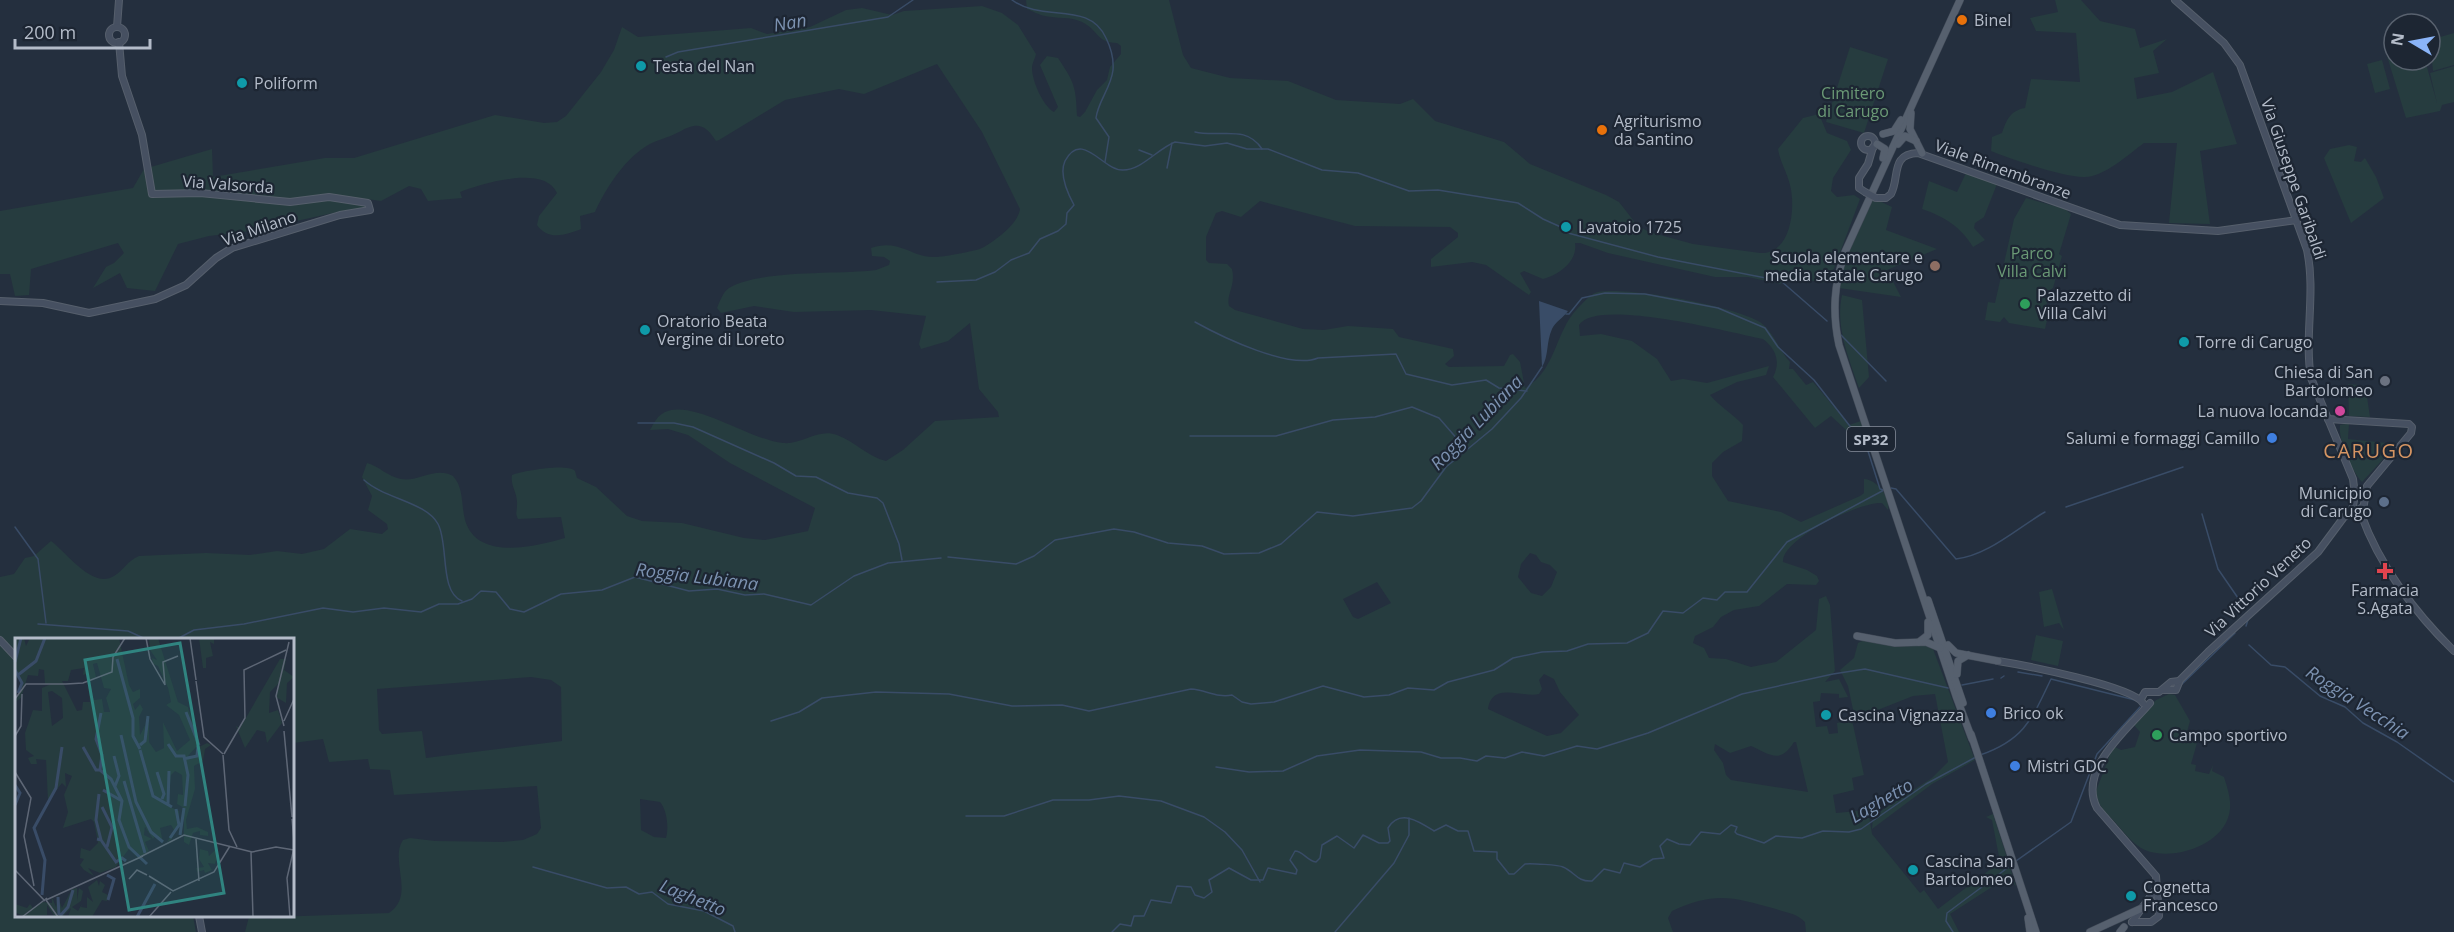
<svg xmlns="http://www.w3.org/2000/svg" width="2454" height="932" font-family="'Open Sans',sans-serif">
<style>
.green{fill:#263c3f;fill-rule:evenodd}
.water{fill:#394c67}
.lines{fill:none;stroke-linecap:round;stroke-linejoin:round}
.stream{stroke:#394c67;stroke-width:1.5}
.secondary-casing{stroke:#565f6c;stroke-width:8}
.primary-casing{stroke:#414a57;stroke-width:8}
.secondary{stroke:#465061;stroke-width:6}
.primary{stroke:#56606e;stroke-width:7}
.secondary-bridge-casing{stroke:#565f6c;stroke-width:8;stroke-linecap:butt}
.secondary-bridge{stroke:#465061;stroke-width:6}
.food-dot{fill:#e8710a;stroke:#1d2633;stroke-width:2}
.culture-dot{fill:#0f9aa8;stroke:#1d2633;stroke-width:2}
.education-dot{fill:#8d6e63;stroke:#1d2633;stroke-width:2}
.leisure-dot{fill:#2e9e5b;stroke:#1d2633;stroke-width:2}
.worship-dot{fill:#6b7280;stroke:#1d2633;stroke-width:2}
.hotel-dot{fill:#d1479c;stroke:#1d2633;stroke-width:2}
.shop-dot{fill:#3f7fe0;stroke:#1d2633;stroke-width:2}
.service-dot{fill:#5c6f8a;stroke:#1d2633;stroke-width:2}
.health-dot{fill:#e0444e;stroke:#1d2633;stroke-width:2}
.labels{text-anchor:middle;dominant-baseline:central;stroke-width:4.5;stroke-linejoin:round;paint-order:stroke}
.shield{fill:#1d2633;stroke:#878f9c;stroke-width:1.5}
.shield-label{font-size:15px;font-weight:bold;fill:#b4bcc9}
.poi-label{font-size:16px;fill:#b4bcc9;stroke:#1d2633;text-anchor:start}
.park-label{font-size:16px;fill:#6b9a76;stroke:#1d2633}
.street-label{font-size:16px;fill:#b4bcc9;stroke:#1d2633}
.water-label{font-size:18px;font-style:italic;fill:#7c92b1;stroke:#1d2633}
.quarter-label{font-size:20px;letter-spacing:1.5px;fill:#d59563;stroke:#1d2633}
.inset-river{fill:none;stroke:#394c67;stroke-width:3}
.inset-road{fill:none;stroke:#5e6776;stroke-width:1.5}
.view{fill:#308480;fill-opacity:0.15;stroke:#308480;stroke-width:3}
.inset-edge{fill:none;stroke:#b4bcc9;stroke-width:3}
</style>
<rect width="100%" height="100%" fill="#242f3e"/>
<g class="green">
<path d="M1026,0H1169L1183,55L1191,68L1230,78L1288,81L1336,100L1400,104L1413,99L1435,121L1504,142L1530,164L1606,195L1619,202L1637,225L1649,232L1693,244L1760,253C1791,255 1796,208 1790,185C1787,172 1780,162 1778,149L1803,118L1819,114L1827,133L1847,141L1851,150L1833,178L1831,191L1837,197L1854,195L1860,199L1829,282C1810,285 1799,271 1780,284L1748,277H1715L1608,253L1580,243H1575C1578,261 1559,275 1543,279L1524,271L1520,273L1531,292L1529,295L1486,265L1472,262L1431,267V259L1458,237V233L1450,227L1355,226L1260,201L1241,217L1222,211L1216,213L1206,237V260L1209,263L1227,264L1232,269C1236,286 1226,294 1229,306L1235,310L1303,329L1324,330L1348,326L1393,329L1399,337L1453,349L1454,356L1445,364L1449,367L1504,366L1510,355L1513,354L1520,362L1525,388C1556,371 1555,332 1577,309C1583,303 1591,293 1598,292C1628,286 1734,306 1760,322C1774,332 1778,349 1790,362L1789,369H1793L1806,385L1813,382L1849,425L1861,421L1871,453L1831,416L1815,428L1773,377C1781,362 1776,349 1763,339C1733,333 1596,297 1579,325L1580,336L1601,334L1632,341L1657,359L1671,381L1683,379L1707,383L1769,366L1766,375L1737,382L1710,395C1720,407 1732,413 1743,425L1742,441L1723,452L1712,463V476L1728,501L1781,512L1801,522L1860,496L1864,493V479C1878,480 1891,498 1888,510L1882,503C1861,501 1781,539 1783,562L1807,570L1817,576L1819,581L1816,585L1787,584L1759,606L1734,610L1721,617L1713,627L1695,636L1693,643L1704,648L1709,658L1726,659L1751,667L1776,662L1816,630L1819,599L1826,596L1830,605L1835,671L1825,682L1839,679L1848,697L1839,698V694L1821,693L1820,701L1813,702L1816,727L1827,726L1829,734L1838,733L1837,723L1852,720L1864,775L1852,778L1854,790L1833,795L1836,813L1868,810L1872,834L1920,893L1924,890L1938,909L2000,862L1992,820L1986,817L1993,814L2016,886L2006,878L1950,914L1959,932H1806L1805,922C1796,913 1788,913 1776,909C1733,897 1715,891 1672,911L1668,918L1673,932H245L249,917L271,919L274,917L389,913C416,895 389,861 403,840L410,838L435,841L503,842L523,840L537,834L541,828L537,786L394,795L390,770L370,769L368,759L329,762L323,739L293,743L292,640H16V916H193L196,932H0V577L14,574L25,558L34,556L51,541C65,551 93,590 114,576C125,569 126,562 139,556L206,553L250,555L277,551L302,554L324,549L350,529L382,534L388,529L387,524L368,510L372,496L362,477L367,463C379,466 388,477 401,479C419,482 436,466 453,476C464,488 461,504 465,520C477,562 537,546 565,538L561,517L518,519C515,513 517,512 517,505C518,493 510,486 512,475C523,471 567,463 575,471L577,478L596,487L627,516L642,521L682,523L744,538L765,540L808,531L815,508L730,463L688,435L668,429L650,430C654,423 657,416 665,412C693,399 750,440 783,443C802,445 818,428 837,435C854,441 868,457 886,461L903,450L935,421L999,417L998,412L979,389L970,323L948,341L921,349L919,344L926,316L871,310L794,312L754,306L721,313L717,308C720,301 723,292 729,288C764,269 835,275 876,270L889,265L890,261L884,257L872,256L871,248C899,238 912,258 935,257C943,257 976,251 982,248C995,241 1018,224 1020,209L982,132L937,64L864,94L839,89L785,100L719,140L716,141C705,123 696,122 679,132C668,138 655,140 645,147C623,161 605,190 595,212L580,216L581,229C566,235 548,241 537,225L539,216L557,193C544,164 482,184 460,192L462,198L428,201L421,189L409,186L381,201L367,199L366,209L333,213L251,231L209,236L178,244L155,291L127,288L120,273L93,288L106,267L114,263L124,253L118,243L31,269L29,295L15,296L10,274H0V211L133,188L144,169L212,149L213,177L325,158H354L495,115L544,123L557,122L566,116L601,72L614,50L622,27L638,37L751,28L767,34L810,27L846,10L862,8L892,15L904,11L982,6L1002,13L1018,25L1036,54C1035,59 1032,63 1032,68C1032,81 1043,106 1054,112L1058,107L1040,65L1047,56L1058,58C1074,82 1076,86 1077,116L1080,117L1085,112L1097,90L1107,80L1110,67L1121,54V46L1117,43C1095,42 1100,31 1082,22C1070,16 1057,19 1045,16C1039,15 1032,11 1027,9ZM1530,553L1536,555L1541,562L1550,565L1557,572L1551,587L1542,596L1531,593L1518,577L1521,564ZM1377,582L1391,603L1358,619L1353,617L1343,599ZM1544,674L1554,679L1560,692L1579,715L1561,733L1547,736L1488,709C1492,681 1522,698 1539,694L1542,689L1539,680ZM531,677L551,680L561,687L562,741L426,758L422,731L382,734L379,730L377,689ZM1794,742H1796L1808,792L1731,780L1726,775L1723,763L1714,750L1715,744L1730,753L1751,746C1771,755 1780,764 1794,742ZM640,799L660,802C667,810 669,828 666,838L654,837L641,830Z"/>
<path d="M2055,0H2081L2100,21L2135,29L2140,48L2167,39L2153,51L2159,73L2134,78L2137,99L2172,92L2213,72L2237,144L2200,151L2210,224L2169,223L2177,143H2144C2129,154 2104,177 2085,177C2065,178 2011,159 1991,151L1992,137L2002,133C2007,119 2010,111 2025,108L2031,79L2080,82L2076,33L2036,31L2030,18L2058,12Z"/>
<polygon points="2454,33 2454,65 2433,71 2430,40"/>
<polygon points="1850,47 1888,59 1864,133 1826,122"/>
<polygon points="2394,54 2394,60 2425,60 2437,103 2430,73 2454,66 2454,102 2442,105 2440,111 2406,118 2387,56"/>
<polygon points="2382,60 2390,89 2375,93 2367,64"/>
<polygon points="2349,145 2357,147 2354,161 2361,162 2365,158 2376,177 2384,198 2351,223 2324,158 2330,149"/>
<path d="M1966,173L1997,184L1984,217L1975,223L1974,228L1985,240L1973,247C1961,227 1945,217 1922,209L1929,181L1957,192Z"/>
<polygon points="1873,198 1892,207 1886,230 1937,249 1887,270 1901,297 1839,288 1846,256"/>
<polygon points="2026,198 2065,209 2071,214 2059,254 2062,256 2053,288 2050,290 2043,319 2047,320 2045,329 2009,323 2004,317 2000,322 1985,320 1988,302 1995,303 2014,219"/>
<path d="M1842,295L1862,300L1869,377L1859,388C1849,359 1835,326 1842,295Z"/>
<polygon points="2348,384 2360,385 2359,392 2367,397 2370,417 2349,416"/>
<path d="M2349,423L2348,439L2397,444L2362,482C2352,471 2338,441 2340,425Z"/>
<polygon points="2052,589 2064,630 2059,623 2044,627 2039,592"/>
<polygon points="2036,635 2063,641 2058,666 2031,660"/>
<polygon points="1864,640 1896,646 1925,644 1933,649 1975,760 1932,784 1872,829 1873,816 1932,778 1948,762 1935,694 1913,696 1855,719 1848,686 1840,670 1854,658 1858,643"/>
<path d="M2169,694L2175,695L2190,721L2185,739L2197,743L2191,764L2196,765L2195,771L2209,774L2213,765L2212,771L2224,777C2227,787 2231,798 2230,809C2227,844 2174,862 2145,850C2133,845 2123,831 2115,822C2106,813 2096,804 2096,791L2111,752L2115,747L2121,750L2135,747L2140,732L2134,725L2156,700Z"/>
</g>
<path class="water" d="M1539,301L1568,311C1563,318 1555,322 1552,329C1546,342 1549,356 1542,367Z"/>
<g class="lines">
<g class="stream">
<path d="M1012,0C1043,23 1089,0 1106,38C1111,48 1114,58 1113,70C1111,88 1098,101 1096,118L1109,137L1105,162"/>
<polyline points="666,57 678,52 888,17 913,0"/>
<path d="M1195,132C1220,138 1246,124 1262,149"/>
<polyline points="1139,150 1152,155"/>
<polyline points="1167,168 1172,143"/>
<polyline points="1568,233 1658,257 1781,281 1827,321"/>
<path d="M937,282L976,280L995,272L1011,260L1029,253L1040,239L1058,231L1066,224L1067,213L1074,205C1068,194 1059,174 1065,161C1082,129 1103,171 1123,170C1142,170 1157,149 1175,142L1205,146L1227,143L1247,149H1268L1322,170L1358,173L1409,191L1438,190L1518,203L1543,219L1563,228"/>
<path d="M1195,322C1222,337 1290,370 1318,358L1396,354L1406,374L1452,385L1486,380L1499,388L1527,391"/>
<polyline points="1841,335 1886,381"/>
<polyline points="638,423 674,423 693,427 774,463 796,476 816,477 848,493 877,498 883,503 899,544 902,560"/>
<polyline points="1190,436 1276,436 1333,420 1375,417 1412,407 1439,418 1466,449"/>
<path d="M364,480C385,499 426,502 438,524C449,544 439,592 462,601"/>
<path d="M1891,488L1896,489L1956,559C1989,555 2017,528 2045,512"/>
<polyline points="2066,507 2183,467"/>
<polyline points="2202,514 2218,569 2238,598"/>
<polyline points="15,527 38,559 46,623"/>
<polyline points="948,557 1016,564 1034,556 1055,540 1114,529 1134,532 1168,543 1202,546 1224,554 1259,553 1281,544 1317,512 1353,516 1412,508 1421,501 1446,467 1492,429 1521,398 1542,367"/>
<polyline points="38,624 128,631 148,640"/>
<polyline points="2246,626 2248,620"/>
<polyline points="175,640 194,630 244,624 323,608 353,612 384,608 421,612 439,604 458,604 472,599 481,591 496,592 510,609 524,612 561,594 602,590 635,577 689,591 717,589 745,595 764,594 811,605 854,576 888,563 941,558"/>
<polyline points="2249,645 2271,665 2285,667 2320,696 2345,707 2363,723 2397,742 2454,782"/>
<polyline points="2018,672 2042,676"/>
<polyline points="2001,678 2004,676"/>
<polyline points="1962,685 1993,679"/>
<polyline points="2181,685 2235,633"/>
<path d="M771,721L799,712L822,698L876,692L949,694L1012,706L1062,705L1089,711L1191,689C1206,690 1217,698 1232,695L1242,702L1251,704L1274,702L1323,686L1364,697L1389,695L1408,688L1434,690L1448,682L1494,670L1513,658L1542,652L1567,651L1588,644L1627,643L1648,633L1663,611L1683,613L1703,598L1717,600L1725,592H1747L1787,542L1884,490L1880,489L1867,448L1814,380L1778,347L1765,328L1718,308L1645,294L1605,293L1582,298L1569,314H1566"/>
<path d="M1980,755C2024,740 2032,719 2051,679L2135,700"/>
<polyline points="1216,767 1249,772 1283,771 1317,756 1360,750 1421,752 1441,758 1460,758 1477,761 1486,756 1505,758 1522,752 1544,756 1577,746 1597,749 1648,733 1742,694 1833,674 1865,669 1948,688"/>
<polyline points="966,816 1004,816 1053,800 1089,800 1119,796 1161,801 1204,817 1225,832 1242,850 1260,882"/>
<polyline points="2016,861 2071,822 2097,754 2140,707"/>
<polyline points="533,867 607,888 626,887 639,894 652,892 668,904 704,911 733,926 735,932"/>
<path d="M1112,932L1120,924L1131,926L1134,916H1144L1151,900L1171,903L1177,886L1191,887L1195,895L1204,898L1212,892L1209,880L1229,868L1251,880H1263L1268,868L1296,874L1297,870L1290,860L1295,851C1303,851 1307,861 1316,862L1320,858L1322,845L1337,836L1354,848L1363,835L1379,843H1388L1390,841L1388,828C1400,808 1420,822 1434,831L1446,825L1458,831H1468L1474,851L1497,852V859L1509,874H1514L1525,864C1530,863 1559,865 1563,867C1575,872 1577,882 1592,881L1604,869L1620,873L1624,863L1640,867L1653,859L1664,858L1660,846L1667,839L1679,844L1690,845L1701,832L1720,834L1731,825L1737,827L1735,832L1737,834L1764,843L1776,836L1802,838L1823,831L1849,832L1861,829L1926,784L1976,757"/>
<polyline points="1335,932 1394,863 1409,835 1409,818"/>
<polyline points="1953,932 1946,921 1947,913 2010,866"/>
</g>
<defs>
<g id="secondary">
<path d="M2175,0L2224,43L2240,65L2307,250C2316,293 2304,336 2311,378L2353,479L2355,495L2352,511"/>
<polyline points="117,27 119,0"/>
<circle cx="117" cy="35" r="8"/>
<circle cx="1868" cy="143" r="7"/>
<polyline points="1865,192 1859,188 1859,178 1868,164 1873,147"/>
<path d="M1876,198H1886L1891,194C1900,177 1890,154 1918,153L2120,225L2218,231L2297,220"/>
<polyline points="0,301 43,303 89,313 155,299 186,285 216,258 232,248 340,215 370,210 368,203 329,197 290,202 200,193 152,194 142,135 122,76 119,42"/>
<polyline points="2328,419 2409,424 2412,427 2411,433 2367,486 2362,516"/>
<path d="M2361,514C2379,565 2415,613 2454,651"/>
<polyline points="0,640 16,657"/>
<path d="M1998,661C2023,665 2132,686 2143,703"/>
<polyline points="2164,690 2176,690 2180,680 2208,652 2318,552 2344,517 2363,507"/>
<polyline points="2141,699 2145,692 2159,692 2171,682 2179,681"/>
<polyline points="199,916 202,932"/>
<path d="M2132,922H2151L2159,916L2156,876L2097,808C2077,769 2129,728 2150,703"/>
<polyline points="2132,922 2157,887"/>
</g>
<g id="primary">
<path d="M1960,0L1845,252C1834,284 1832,312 1839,345L1956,696L1972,739"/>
<polyline points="1911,113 1910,129 1922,153"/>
<polyline points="1883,134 1894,131 1901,120"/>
<polyline points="1877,144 1885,149 1883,158"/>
<polyline points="1898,144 1905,136 1916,141"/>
<polyline points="1928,600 1963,703"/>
<polyline points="1857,636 1895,643 1926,642 1940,648"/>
<polyline points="1919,642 1928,635 1928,622"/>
<polyline points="1948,645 1956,653 1998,661"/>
<polyline points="1957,674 1958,661 1968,655"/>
<polyline points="1971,734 2036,932"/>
<polyline points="2028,918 2030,932"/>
<polyline points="2090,932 2142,908"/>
<polyline points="2120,932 2124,927"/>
</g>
</defs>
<use href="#secondary" class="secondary-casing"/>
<use href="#primary" class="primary-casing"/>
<use href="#secondary" class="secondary"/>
<use href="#primary" class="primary"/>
<defs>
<polyline id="secondary-bridge" points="1865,192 1876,198"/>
</defs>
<use href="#secondary-bridge" class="secondary-bridge-casing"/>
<use href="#secondary-bridge" class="secondary-bridge"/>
</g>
<g class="food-dot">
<circle cx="1962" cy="20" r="6"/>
<circle cx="1602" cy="130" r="6"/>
</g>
<g class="culture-dot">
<circle cx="641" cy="66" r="6"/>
<circle cx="242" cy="83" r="6"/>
<circle cx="1566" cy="227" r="6"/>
<circle cx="645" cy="330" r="6"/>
<circle cx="2184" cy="342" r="6"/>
<circle cx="1826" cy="715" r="6"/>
<circle cx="1913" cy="870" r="6"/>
<circle cx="2131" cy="896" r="6"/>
</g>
<circle class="education-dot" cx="1935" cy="266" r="6"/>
<g class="leisure-dot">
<circle cx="2025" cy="304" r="6"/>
<circle cx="2157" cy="735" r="6"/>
</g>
<circle class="worship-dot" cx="2385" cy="381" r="6"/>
<circle class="hotel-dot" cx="2340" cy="411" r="6"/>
<g class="shop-dot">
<circle cx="2272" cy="438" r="6"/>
<circle cx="1991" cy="713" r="6"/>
<circle cx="2015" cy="766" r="6"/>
</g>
<circle class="service-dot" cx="2384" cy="502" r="6"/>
<path class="health-dot" d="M2382 562h6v6h6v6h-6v6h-6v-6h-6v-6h6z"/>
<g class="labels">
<rect class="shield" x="1847" y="427" width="48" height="24" rx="4.5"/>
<g class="shield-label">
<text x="1871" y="439">SP32</text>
</g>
<g class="poi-label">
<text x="1974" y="20">Binel</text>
<text x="653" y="66">Testa del Nan</text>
<text x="254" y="83">Poliform</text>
<text x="1614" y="121">Agriturismo<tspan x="1614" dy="18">da Santino</tspan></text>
<text x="1578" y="227">Lavatoio 1725</text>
<text x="1923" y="257" text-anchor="end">Scuola elementare e<tspan x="1923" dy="18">media statale Carugo</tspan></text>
<text x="2037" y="295">Palazzetto di<tspan x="2037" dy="18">Villa Calvi</tspan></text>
<text x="657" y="321">Oratorio Beata<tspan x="657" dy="18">Vergine di Loreto</tspan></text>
<text x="2196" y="342">Torre di Carugo</text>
<text x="2373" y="372" text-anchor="end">Chiesa di San<tspan x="2373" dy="18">Bartolomeo</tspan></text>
<text x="2328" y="411" text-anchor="end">La nuova locanda</text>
<text x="2260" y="438" text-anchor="end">Salumi e formaggi Camillo</text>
<text x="2372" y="493" text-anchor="end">Municipio<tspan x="2372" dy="18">di Carugo</tspan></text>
<text x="2385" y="590" text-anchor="middle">Farmacia<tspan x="2385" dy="18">S.Agata</tspan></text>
<text x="2003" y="713">Brico ok</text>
<text x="1838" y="715">Cascina Vignazza</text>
<text x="2169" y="735">Campo sportivo</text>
<text x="2027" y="766">Mistri GDC</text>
<text x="1925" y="861">Cascina San<tspan x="1925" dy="18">Bartolomeo</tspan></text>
<text x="2143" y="887">Cognetta<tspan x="2143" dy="18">Francesco</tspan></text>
</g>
<g class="park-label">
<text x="1853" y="93">Cimitero<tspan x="1853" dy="18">di Carugo</tspan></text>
<text x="2032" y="253">Parco<tspan x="2032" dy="18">Villa Calvi</tspan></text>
</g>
<g class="street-label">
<text transform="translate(2003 169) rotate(20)">Viale Rimembranze</text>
<text transform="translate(2294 179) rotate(71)">Via Giuseppe Garibaldi</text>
<text transform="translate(228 184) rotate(4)">Via Valsorda</text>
<text transform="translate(259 228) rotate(-19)">Via Milano</text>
<text transform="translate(2258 587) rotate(-43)">Via Vittorio Veneto</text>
</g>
<g class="water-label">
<text transform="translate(790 22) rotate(-10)">Nan</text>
<text transform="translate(1476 422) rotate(-46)">Roggia Lubiana</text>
<text transform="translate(697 576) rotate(7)">Roggia Lubiana</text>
<text transform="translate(2358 702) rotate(33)">Roggia Vecchia</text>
<text transform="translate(1881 800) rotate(-30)">Laghetto</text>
<text transform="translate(693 897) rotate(22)">Laghetto</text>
</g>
<g class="quarter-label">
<text x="2369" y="450">CARUGO</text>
</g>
</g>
<g transform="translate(15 638)">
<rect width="279" height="279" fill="#242f3e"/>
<path d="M0,0H9L11,8L15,0H104L114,47L118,54L125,51V60L118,66L120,72L125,66L128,71L124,79L125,97L134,80V104L141,114L149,110L148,84L162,113L175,102L164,77L151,67L156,64L153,50L143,28L138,26L137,20L142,22L135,12L134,1L143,0L163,64L173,69L180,93L182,108L173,118L180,120L182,110L192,105L196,107L190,111L188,123L179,128L180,151L171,182L172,191L182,189L193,194V198L185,197V193L178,195L174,207L169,204V170L162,166L163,156L168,157L167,137L160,133L156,137L153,168L164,173V186L156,202L152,204L159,192L156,187L145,190L148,205L141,197L138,201L130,189L129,197L137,201L130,204L134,213L123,220L114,211L108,219L113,224L107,220L101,229L85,235L73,230L79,238L69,232L65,227L69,221L65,220L66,210L75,213L83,205L79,184L76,181L48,190L53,174L49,157L57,138L50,135L51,149L47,145L33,162L31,122L21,121L22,126H16L13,120L19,118L11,112L10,95L18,72L27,73V50L36,46H30L29,32L24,31L23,38L13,37L6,60L0,64L8,45L0,38ZM82,25L89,50L96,51L91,60L95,74H89L87,61L79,62L73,47L75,64H68L67,72L62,73L47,43H53L56,32L69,30L68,37L72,36L74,42L81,39L78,26ZM37,53L47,60L48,80L37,88L33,54ZM184,0H199V6L195,4L198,18L191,20V30H188ZM265,21H271L269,32L279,39L272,45L271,65L261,59L265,44L255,54L254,75L263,72L267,85L252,105L250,94L242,92L230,110L221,88L225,90ZM185,211L193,213L194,218L200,212L203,216L200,226L193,225L197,232L190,235L189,232L182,234L181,230L189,229L184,221ZM82,242L84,248L85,243L90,247L87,254L93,257L92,263L87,262L77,279H53L56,270L47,279H40L32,267V277L10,279L0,274V266L12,270L15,266L18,270L28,264L37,265V259L41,269L42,257L47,270L57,251L62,250V263L64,250L68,253L66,263L57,269L63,273L67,266L66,269L72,270V259L78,264L73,249Z" fill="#263c3f" fill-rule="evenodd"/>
<path class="inset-river" d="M102,21L118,80V98L125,111M0,24L6,0M0,32L7,45L3,55M3,37L21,23L30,0M171,74L184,107M86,75L81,101L87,117L85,132L96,141L107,163L104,182L114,209L132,226M106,97L121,164L136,194L148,204M153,106L161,118H169L173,137L170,168M125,107L130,103L133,78M68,109L81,132H85M125,112L138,158L157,169M99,118L104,138L100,148M168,121L182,118L183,108M142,134L149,156L147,161M109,143L130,215M0,147L5,155L0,167M88,152L107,163M153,166L154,133M87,169L97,189L92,209M165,197L169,170M155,200L164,187L161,171M82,201L86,202L81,182L84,156M86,202L101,224L107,220L111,223M92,237L99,241L93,262M27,257L30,222L19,190L41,150L47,109M43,259L44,277M45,278L53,269L58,252M122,279L140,246"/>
<path class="inset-road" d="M131,0L135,21L150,47L148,24L163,18M175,0L181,42M181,43L189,99L208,116M51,46L68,45L97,34L98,19L110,0M0,61L11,46H51M269,83L279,61M269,88L261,58L274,4M269,93L277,179M0,98L6,88L7,56M209,116L230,80L229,32L271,12M208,117L214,192L222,209M0,134L16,160L9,198L19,248M277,181L279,203M181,201L184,243M236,214L238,279M125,219L169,197L237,214L261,209L279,212M0,232L30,263M134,238L158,253L199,234L215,208M114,241L122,232L132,237M31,262L128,218M31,262L43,279M7,279L32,260M134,279L156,254M275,279L272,240L279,210"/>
<path class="view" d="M165,5L209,255L114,272L70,22Z"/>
<rect width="279" height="279" class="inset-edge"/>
</g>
<g transform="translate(2412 42) rotate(280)"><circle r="28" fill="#1d2633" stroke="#59626f" stroke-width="1.5"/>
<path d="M0-4.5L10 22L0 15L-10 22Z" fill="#8ab4f8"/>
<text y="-9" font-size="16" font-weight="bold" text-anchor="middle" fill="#b4bcc9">N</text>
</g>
<path d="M15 39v9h135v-9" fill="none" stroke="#b4bcc9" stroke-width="3"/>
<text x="24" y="39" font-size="18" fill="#b4bcc9" stroke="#1d2633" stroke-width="4.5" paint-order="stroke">200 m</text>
</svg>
